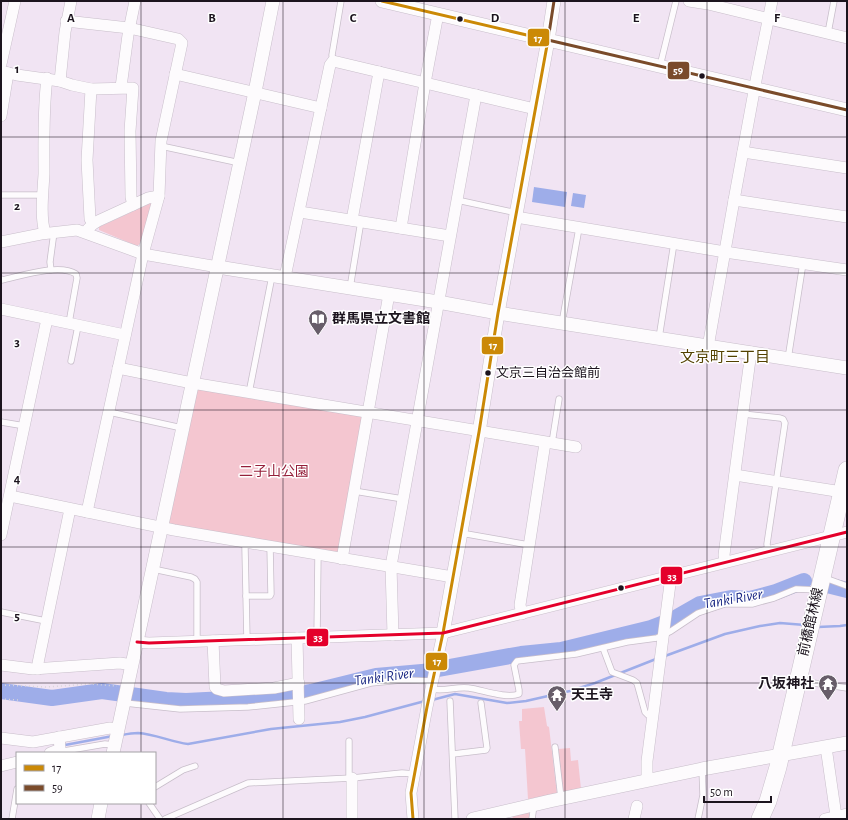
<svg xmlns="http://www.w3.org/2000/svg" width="848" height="820" font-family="'Alegreya Sans','Noto Sans JP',sans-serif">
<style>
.green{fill:#f4c6d0}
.water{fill:#9eade9}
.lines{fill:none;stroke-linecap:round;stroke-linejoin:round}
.stream{stroke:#9eade9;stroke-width:2.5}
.river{stroke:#9eade9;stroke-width:16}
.service-casing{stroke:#c8beca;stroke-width:7}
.minor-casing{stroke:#c8beca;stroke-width:12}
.tertiary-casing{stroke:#c8beca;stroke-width:14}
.primary-casing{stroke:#c8beca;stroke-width:18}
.path{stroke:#d8d5d9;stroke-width:1.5;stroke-dasharray:1 3;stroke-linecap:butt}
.service{stroke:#fdfbfd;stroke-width:5.5}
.minor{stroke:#fdfbfd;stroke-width:11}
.tertiary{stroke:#fdfbfd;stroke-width:13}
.primary{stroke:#fdfbfd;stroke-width:17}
.bus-1-casing{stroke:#fff;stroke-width:6}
.bus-2-casing{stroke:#fff;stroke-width:6}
.bus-3-casing{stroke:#fff;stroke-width:6}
.bus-1{stroke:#cb8906;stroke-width:3}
.bus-2{stroke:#7a4b2a;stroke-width:3}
.bus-3{stroke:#e4002b;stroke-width:3}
.grid{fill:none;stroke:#1c141e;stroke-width:1;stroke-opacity:0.55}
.bus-dot{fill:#1c141e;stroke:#fff;stroke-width:1.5}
.labels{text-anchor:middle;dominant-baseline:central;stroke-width:3;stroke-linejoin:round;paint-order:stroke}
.bus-label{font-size:13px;fill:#1c141e;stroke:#fff;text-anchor:start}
.poi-label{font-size:14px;font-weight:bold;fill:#1c141e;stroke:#fff;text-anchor:start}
.park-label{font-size:14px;fill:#951f3a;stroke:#fff}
.street-label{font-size:14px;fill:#1c141e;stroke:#fff}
.neighbourhood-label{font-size:15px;fill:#534100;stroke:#fff}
.water-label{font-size:15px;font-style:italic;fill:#1a2884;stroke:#fff}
.grid-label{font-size:13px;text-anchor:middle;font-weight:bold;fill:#1c141e;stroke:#fff;stroke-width:3;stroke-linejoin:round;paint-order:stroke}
.line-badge{stroke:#fff;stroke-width:1.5}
.badge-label{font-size:11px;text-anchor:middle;font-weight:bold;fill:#fff}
</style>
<rect width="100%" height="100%" fill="#f1e4f3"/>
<g class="green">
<polygon points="151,203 153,206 141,243 137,246 99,230 99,227"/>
<polygon points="192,383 368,412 342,559 162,528"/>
<polygon points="544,707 547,726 549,727 557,794 528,799 525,749 521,749 519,721 522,721 522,709"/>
<polygon points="570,748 571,761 578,760 581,789 562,793 558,749"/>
<polygon points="529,812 529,819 513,819 512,816"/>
</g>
<g class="water">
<polygon points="534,187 567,192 565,207 532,202"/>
<polygon points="573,193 586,195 584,208 571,206"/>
</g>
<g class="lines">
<g class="stream">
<polyline points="818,627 840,626 847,625"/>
<polyline points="665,656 725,634 760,626 780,623 805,625"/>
<polyline points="432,700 455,694 507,703 526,701 570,691 595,683 656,659"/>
<path d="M122,735C127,734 133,733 138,733C155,734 171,742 188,744L271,729L340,722L365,717L425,701"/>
<polyline points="65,745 113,736"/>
</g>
<g class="river">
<polyline points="827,585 847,590"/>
<polyline points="1,691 52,698 102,691 166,700 186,701 286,696 311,692 376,676 422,672 521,654 561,650 651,628 672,620 700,604 731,598 750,599 776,592 804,581"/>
</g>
<defs>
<g id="service">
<polyline points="828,33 834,1"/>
<polyline points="333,61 332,55 341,1"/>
<polyline points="660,66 676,1"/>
<polyline points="161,146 240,163"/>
<polyline points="1,195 43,195"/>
<polyline points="457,200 517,213"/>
<polyline points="51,270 50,262 54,232"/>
<path d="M1,279L2,280C21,276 60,263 76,274L77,278L69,323"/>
<polyline points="350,288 361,221"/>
<polyline points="562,323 579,228"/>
<polyline points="659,338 674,243"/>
<polyline points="788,359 803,263"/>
<polyline points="71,361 78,326"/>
<polyline points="249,393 272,276"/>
<polyline points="109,412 182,428"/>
<polyline points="743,414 780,418 783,419 785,423 767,544 768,551"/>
<polyline points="1,422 25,426"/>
<polyline points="552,443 559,399"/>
<polyline points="354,491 403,499"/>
<polyline points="461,533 529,545"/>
<polyline points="247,542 245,548 247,640"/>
<polyline points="153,569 191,577 195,579 197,582 197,641"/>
<polyline points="825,578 847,586"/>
<polyline points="246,596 270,596 271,594 270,546"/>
<polyline points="1,612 46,621"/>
<polyline points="317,637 318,554"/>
<polyline points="603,648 612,672 633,680 637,683 645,712 648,715 653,716"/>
<polyline points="800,681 847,688"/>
<path d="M432,689C444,692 457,686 469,688C483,690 506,699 519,694V690L514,665L517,661L576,654L627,642L657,638L671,631L698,613L725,604H752L774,598L796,589L818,590"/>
<polyline points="450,701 455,819"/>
<polyline points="125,703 180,709 248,707 305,701 371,683 402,680 433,681"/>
<polyline points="349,741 349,778"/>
<polyline points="555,747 561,798"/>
<polyline points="60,749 64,751 105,744 115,745"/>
<polyline points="453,754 486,750 487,748 481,703"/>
<polyline points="155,787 183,770 195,766"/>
<polyline points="149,803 160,819"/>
<polyline points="12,819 17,789"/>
<polyline points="165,819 248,783 352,778 402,773 415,774"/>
<polyline points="532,819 534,805"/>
<polyline points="698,819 703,795 702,769"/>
</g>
<g id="minor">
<polyline points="689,1 708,4 847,38"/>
<polyline points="66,21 129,28 178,39 182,43 161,141 159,196 143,254 87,512"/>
<polyline points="1,64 15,1"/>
<polyline points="1,71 17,75 60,81 72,85 91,89 133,88 130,131 131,197 133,205"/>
<polyline points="175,74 321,108"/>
<polyline points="60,81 65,32 71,1"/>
<polyline points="121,87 128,35 135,1"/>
<polyline points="91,89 87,160 90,219 93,224"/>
<polyline points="1,116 8,73"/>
<polyline points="743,152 847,168"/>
<polyline points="734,200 847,217"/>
<polyline points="300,212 450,236"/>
<polyline points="516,217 725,252 847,270"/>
<polyline points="352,220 379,72"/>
<polyline points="401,228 425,83 438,14"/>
<polyline points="88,229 93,224 98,221 148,198 159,196"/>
<path d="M45,233C40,216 43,192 44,174C44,142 43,110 47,78"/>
<polyline points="1,242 41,234 77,230 143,254 218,267"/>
<polyline points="285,277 330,65 333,61 535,109"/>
<polyline points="1,309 125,335"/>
<polyline points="708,347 734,200 757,75 772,1"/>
<polyline points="118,368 192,383 576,447"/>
<polyline points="735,475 842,492"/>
<polyline points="10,496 174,530 453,577"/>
<polyline points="1,535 47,319"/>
<polyline points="342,559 389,294"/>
<polyline points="725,562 724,555 751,352"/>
<polyline points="522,614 520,605 545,443"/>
<polyline points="393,635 391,566 476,95"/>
<polyline points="297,638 299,719"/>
<polyline points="213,641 215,687 217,689 224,691 274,688 299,683"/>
<polyline points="137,642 149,643 443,633 847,532"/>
<polyline points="1,665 33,669 120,663 132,665"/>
<polyline points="38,669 38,663 70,509"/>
<polyline points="1,738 33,742 110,728 118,729"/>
<polyline points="826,747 836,816"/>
<polyline points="50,753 60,749 59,737"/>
<polyline points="1,766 17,762"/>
<polyline points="648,780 647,775 647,761 670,584 669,577"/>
<polyline points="352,819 352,778"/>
<polyline points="413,819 411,793 427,707 443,633"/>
<polyline points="634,819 637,806"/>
<polyline points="825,819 847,814"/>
</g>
<g id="tertiary">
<polyline points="382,1 548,40 498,313 479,432 443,633"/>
<polyline points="554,1 548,40 847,110"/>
<polyline points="218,267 438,302 498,313 847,368"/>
<polyline points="113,753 255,92 273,1"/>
<polyline points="98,819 101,803"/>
<polyline points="473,819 550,801 702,769 847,743"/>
</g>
<polyline id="primary" points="760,819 768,801 778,767 847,470"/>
</defs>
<use href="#service" class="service-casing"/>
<use href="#minor" class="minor-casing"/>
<use href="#tertiary" class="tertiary-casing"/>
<use href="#primary" class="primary-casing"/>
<g class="path">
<polyline points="1,685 46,687 90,684 117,686"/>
<polyline points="1,699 19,700"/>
</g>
<use href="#service" class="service"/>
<use href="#minor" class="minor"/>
<use href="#tertiary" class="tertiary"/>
<use href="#primary" class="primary"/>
<defs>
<polyline id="bus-1" points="382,1 548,40 498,313 479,432 443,633 427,707 411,793 413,819"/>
<polyline id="bus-2" points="554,1 548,40 847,110"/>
<polyline id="bus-3" points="137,642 149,643 443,633 847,532"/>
</defs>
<use href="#bus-1" class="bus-1-casing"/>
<use href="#bus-2" class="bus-2-casing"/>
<use href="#bus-3" class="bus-3-casing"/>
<use href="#bus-1" class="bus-1"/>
<use href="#bus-2" class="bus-2"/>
<use href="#bus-3" class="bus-3"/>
</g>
<path class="grid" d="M141,1V753M283,1V819M424,1V819M565,1V819M707,1V819M1,137H847M1,273H847M1,410H847M1,547H847M1,683H847M141,803V819"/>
<defs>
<symbol id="library-pin" viewBox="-11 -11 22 30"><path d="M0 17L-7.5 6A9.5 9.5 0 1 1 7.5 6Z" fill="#675d69" stroke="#fff"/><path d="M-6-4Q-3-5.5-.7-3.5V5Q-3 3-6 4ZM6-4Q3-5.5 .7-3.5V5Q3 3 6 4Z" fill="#fff"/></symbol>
<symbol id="temple-pin" viewBox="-11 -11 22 30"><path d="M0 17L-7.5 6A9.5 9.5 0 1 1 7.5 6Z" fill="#675d69" stroke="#fff"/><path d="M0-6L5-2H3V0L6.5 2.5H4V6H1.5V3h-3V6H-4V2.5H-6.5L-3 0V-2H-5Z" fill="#fff"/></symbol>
</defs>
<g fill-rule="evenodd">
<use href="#library-pin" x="307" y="308" width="22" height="30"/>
<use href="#temple-pin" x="817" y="673" width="22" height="30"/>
<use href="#temple-pin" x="546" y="684" width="22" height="30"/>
</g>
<g class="bus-dot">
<circle cx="460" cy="19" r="3.5"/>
<circle cx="702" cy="76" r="3.5"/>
<circle cx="488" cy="373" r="3.5"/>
<circle cx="621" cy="588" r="3.5"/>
</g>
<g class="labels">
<g class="bus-label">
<text x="496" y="373">文京三自治会館前</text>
</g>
<g class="poi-label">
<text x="332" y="319">群馬県立文書館</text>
<text x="814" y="684" text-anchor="end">八坂神社</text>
<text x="571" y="695">天王寺</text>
</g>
<g class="park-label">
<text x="274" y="472">二子山公園</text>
</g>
<g class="street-label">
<text transform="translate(811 622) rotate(-77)">前橋館林線</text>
</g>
<g class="neighbourhood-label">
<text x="725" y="357">文京町三丁目</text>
</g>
<g class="water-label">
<text transform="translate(733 599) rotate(-10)">Tanki River</text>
<text transform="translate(384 677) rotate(-8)">Tanki River</text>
</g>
</g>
<g class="grid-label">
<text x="71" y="22">A</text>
<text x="212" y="22">B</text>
<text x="353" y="22">C</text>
<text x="495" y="22">D</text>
<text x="636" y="22">E</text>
<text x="777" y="22">F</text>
<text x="17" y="73">1</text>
<text x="17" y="210">2</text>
<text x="17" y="346">3</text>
<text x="17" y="483">4</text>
<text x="17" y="620">5</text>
</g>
<g class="line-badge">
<rect x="527" y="28" width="23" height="19" rx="4" fill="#cb8906"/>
<rect x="667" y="61" width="23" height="19" rx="4" fill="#7a4b2a"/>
<rect x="481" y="336" width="23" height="19" rx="4" fill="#cb8906"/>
<rect x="660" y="566" width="23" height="19" rx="4" fill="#e4002b"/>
<rect x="306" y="628" width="23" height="19" rx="4" fill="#e4002b"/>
<rect x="425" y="652" width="23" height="19" rx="4" fill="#cb8906"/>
</g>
<g class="badge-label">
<text x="538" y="42">17</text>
<text x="678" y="74">59</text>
<text x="493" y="349">17</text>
<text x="672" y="580">33</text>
<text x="318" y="641">33</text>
<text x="437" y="665">17</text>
</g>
<rect width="848" height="820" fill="none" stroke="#1c141e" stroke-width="4"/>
<rect x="16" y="752" width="140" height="52" fill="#ffffff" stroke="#a4a1a5"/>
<rect x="24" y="765" width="20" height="6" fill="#cb8906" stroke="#a4a1a5"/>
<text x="52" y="772" font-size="12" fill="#1c141e">17</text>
<rect x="24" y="785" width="20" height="6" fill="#7a4b2a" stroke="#a4a1a5"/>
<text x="52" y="792" font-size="12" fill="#1c141e">59</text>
<path d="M704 796v6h67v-6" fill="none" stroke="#1c141e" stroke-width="2"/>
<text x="710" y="796" font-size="12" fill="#1c141e" stroke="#ffffff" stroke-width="3" paint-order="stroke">50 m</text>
</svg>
